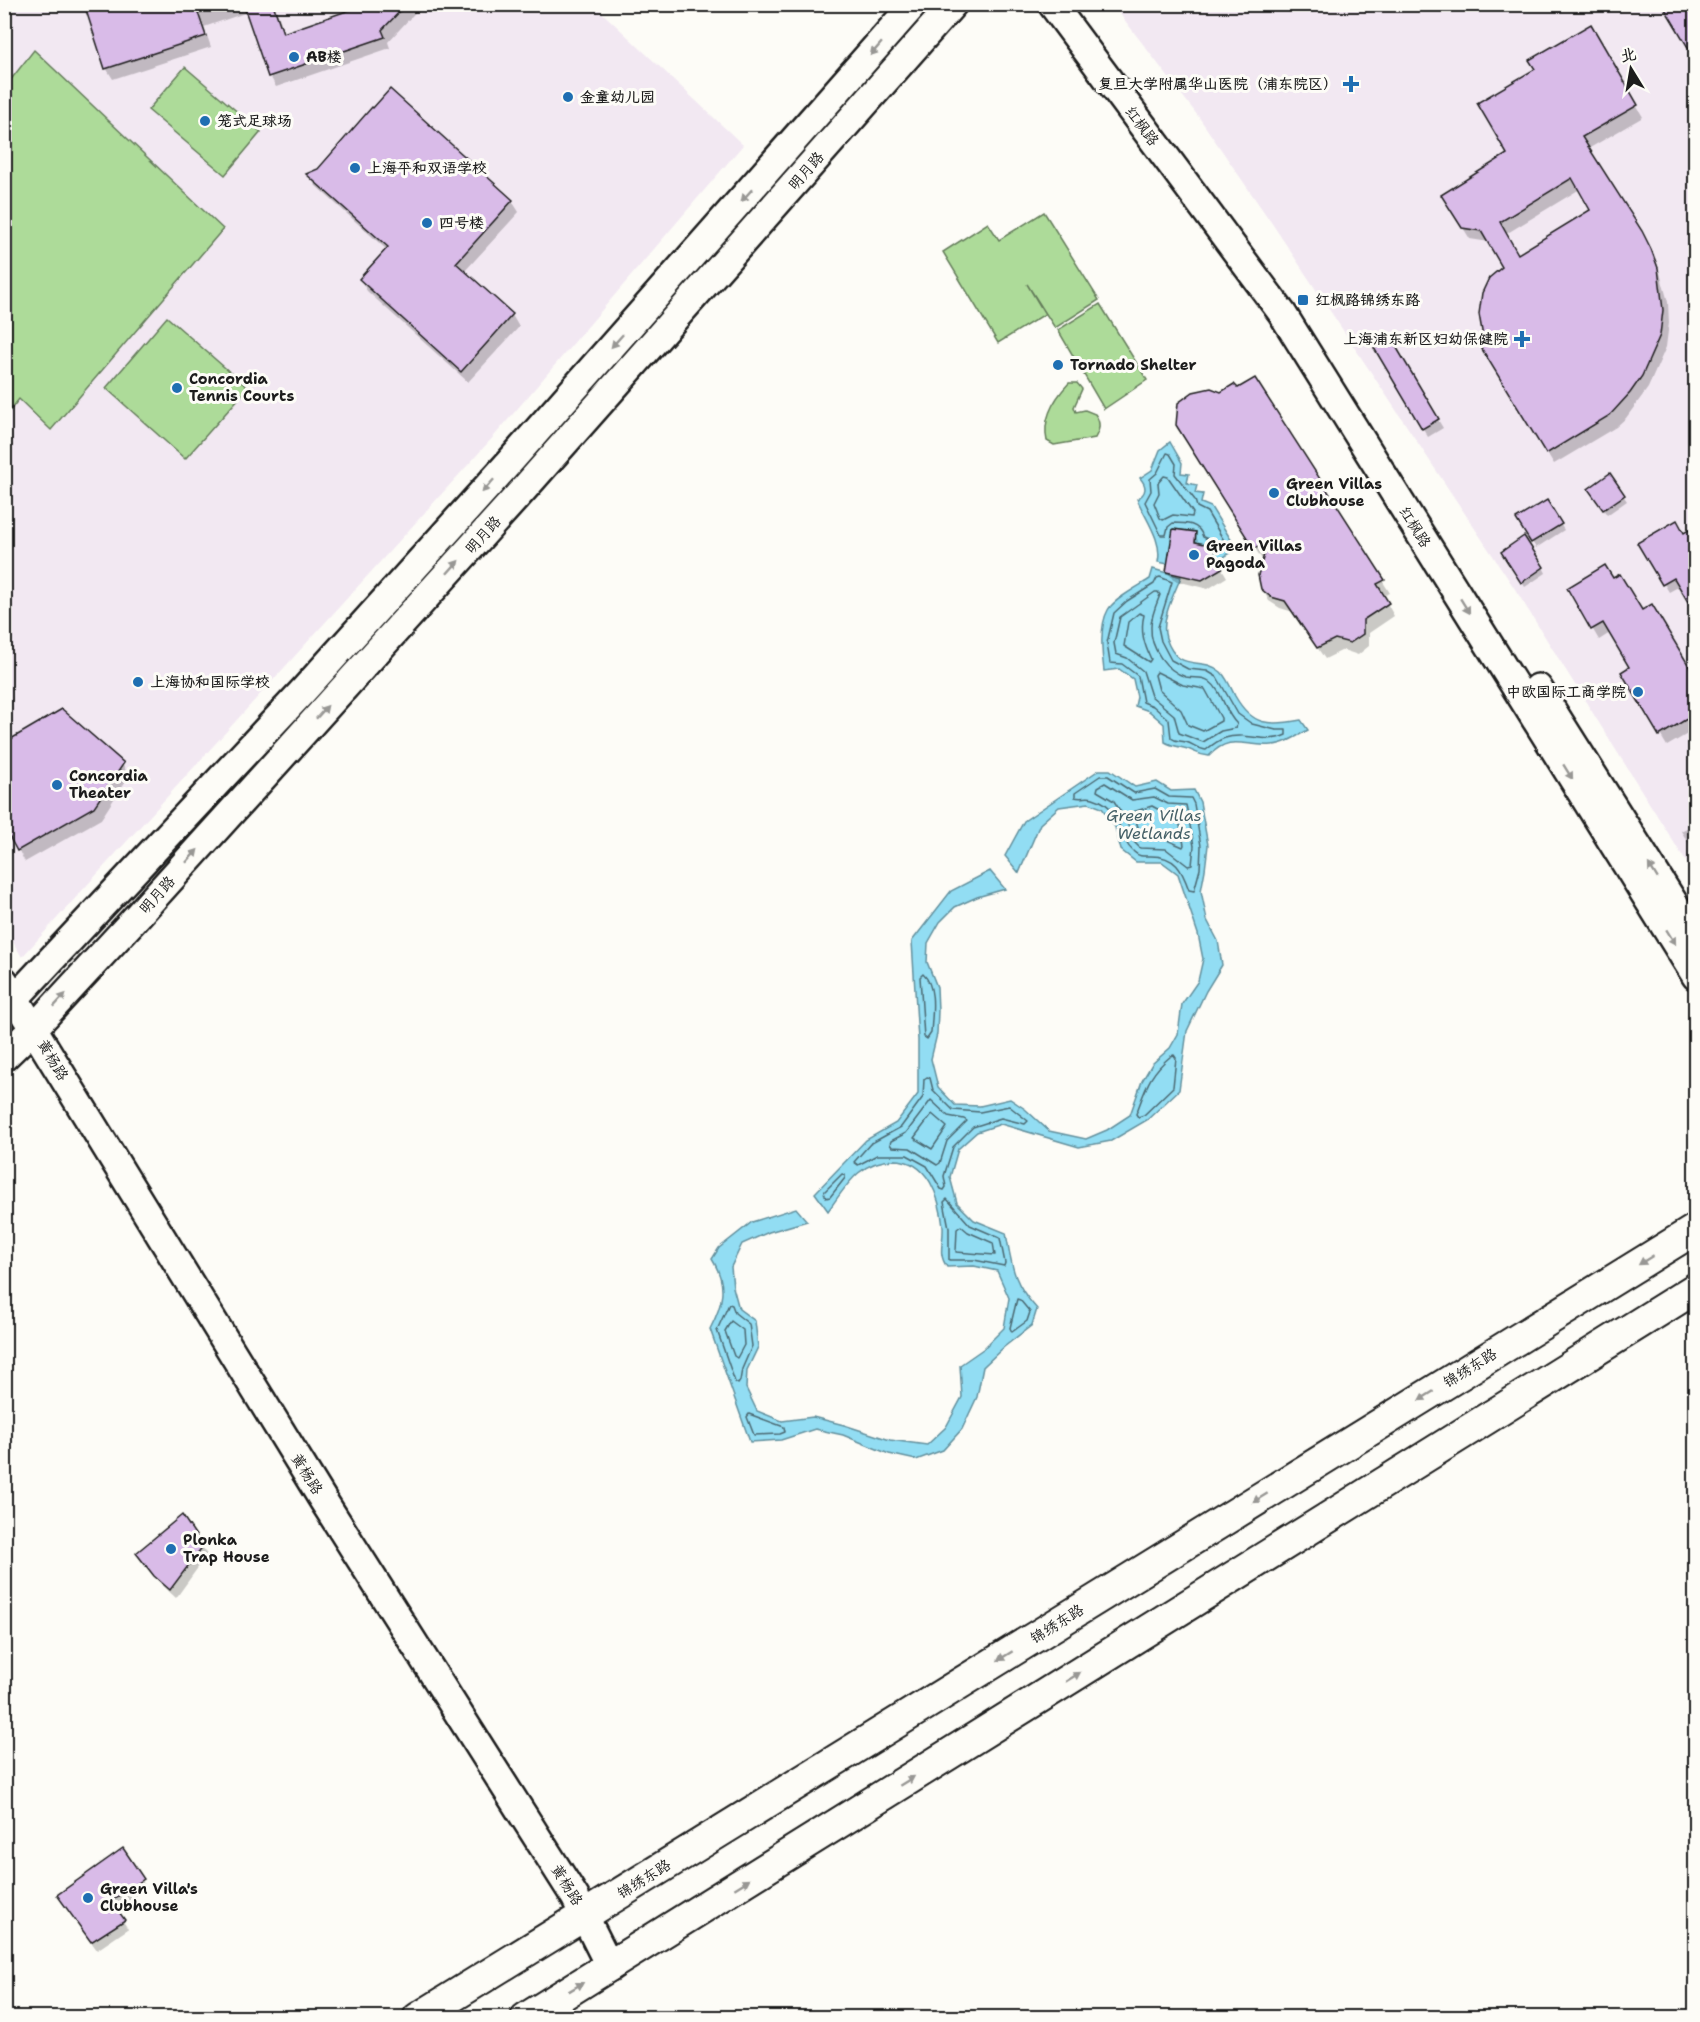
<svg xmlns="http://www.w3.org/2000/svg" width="1700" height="2022" font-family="'Shantell Sans','LXGW WenKai TC',sans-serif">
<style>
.built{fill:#f2e8f2}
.green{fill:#addb99;stroke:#647c5a;stroke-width:1.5}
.water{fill:#92ddf3;stroke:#63909d;stroke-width:1.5}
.shadow{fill:#0003;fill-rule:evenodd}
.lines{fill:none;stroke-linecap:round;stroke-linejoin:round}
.shore{stroke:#4b6972;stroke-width:1.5}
.building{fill:#d9bbe8;stroke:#1c1c1c;stroke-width:1.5;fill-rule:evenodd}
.tertiary-casing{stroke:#1c1c1c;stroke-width:32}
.secondary-casing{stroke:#1c1c1c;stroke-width:34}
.tertiary{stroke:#fdfcf7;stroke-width:27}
.secondary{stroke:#fdfcf7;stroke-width:30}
.oneway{fill:#989794}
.poi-dot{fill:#1f6fb2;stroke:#fdfcf7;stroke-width:2}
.labels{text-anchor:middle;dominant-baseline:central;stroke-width:6;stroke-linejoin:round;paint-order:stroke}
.poi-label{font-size:15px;font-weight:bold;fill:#1c1c1c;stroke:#fdfcf7;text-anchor:start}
.street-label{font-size:15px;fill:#1c1c1c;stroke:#fdfcf7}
.water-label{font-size:16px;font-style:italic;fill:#456067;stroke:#fdfcf7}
</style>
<rect width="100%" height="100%" fill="#fdfcf7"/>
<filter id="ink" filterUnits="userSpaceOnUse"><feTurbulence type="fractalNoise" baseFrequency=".0167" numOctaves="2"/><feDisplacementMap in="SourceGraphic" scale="12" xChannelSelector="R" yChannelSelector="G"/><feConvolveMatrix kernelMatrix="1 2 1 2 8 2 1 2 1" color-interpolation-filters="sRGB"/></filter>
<g filter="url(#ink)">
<g class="built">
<polygon points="5,5 594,5 743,145 495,435 22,957 5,929"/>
<polygon points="1113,5 1695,5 1695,876 1515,589 1273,225 1198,116"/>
</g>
<g class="green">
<polygon points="34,50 223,229 51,430 19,399 4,418 5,87"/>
<polygon points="185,67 261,132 225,175 148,110"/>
<polygon points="1044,212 1099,300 1055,328 1027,284 1045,314 998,343 943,252 988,223 999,240"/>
<polygon points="1100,304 1147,380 1104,409 1058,330"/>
<polygon points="167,317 248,388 185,459 106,388"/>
<path d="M1069,383H1077L1082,389L1074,407L1076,412L1085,410L1095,414C1101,423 1100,429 1095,438L1054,445L1047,441C1042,419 1054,399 1069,383Z"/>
</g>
<g class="water">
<path d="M1170,442L1182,463L1181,473L1189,474L1187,483L1197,485L1195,493L1203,494L1201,503L1211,507L1233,543L1232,552L1219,560L1209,545L1195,542L1196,532L1174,529L1169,554L1173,565L1158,562C1163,541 1145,518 1137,499C1147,493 1147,486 1140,478L1152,470L1160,450Z"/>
<path d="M1153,569L1181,577C1174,594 1160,620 1166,638C1179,676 1201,654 1221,672C1227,678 1231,688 1235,696C1252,726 1269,726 1301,720L1308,730C1297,736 1285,744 1272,745C1246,748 1231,732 1209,756C1196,755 1194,750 1184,748C1176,746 1172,746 1165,742L1164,724L1149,711L1135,706L1137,697L1133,679L1119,669L1104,671C1102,654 1099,626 1108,610C1114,599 1139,586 1150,579Z"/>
<path d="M1099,770H1110L1135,787L1157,782L1171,791L1194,790L1200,802L1208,845L1205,870L1201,891L1207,920L1218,941L1222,965L1206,991L1187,1031L1179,1090L1147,1120L1111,1141L1079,1147L1001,1124L977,1132L958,1149L950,1177L957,1203L974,1220L1006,1233C1012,1267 1013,1283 1037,1309L1032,1325L1004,1347L983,1367L977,1397L962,1429L943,1450L916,1460L889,1454L843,1435L815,1429L781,1440L750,1442L710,1329C723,1304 728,1285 712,1259L719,1248L752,1222L796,1208L807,1221L769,1232L742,1244L731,1267L733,1287L739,1309L755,1321L758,1347L747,1370L746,1388L757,1411L782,1421L813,1417L844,1425L890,1440L927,1445L946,1427L962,1397L960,1365L983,1349L1004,1328L1009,1298L997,1271L974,1266L947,1267C937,1253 944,1243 943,1227C940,1198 929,1160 894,1160C859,1161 847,1185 828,1211L815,1193L866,1140L896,1123L918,1094V1040L912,941L951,891L990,871L1005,889L977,897L955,907L940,922L928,943L927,962L937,987L938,1011L937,1034L931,1059L938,1087L955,1105L980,1106L1010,1099L1025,1109L1049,1131L1086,1139L1107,1130L1130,1115L1142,1081L1152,1064L1170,1048L1178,1034L1182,1004L1198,981L1203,959L1198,934L1178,874L1162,862H1136L1121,850L1115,827L1102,808L1089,803L1059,807L1040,824L1019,873L1005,856L1024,821Z"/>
</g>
<g class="shadow">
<polygon points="85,4 274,4 285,34 372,4 423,4 388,42 390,48 276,87 270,76 248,12 204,27 211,47 113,79 106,68"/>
<polygon points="1664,4 1696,4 1696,57"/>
<path d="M1590,26L1643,117L1588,149L1648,244L1657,262L1668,302L1669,323L1666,347L1648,388L1626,418L1616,427L1554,464L1485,353L1484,338L1504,268L1489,242L1470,239L1450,207L1509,155L1537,70ZM1580,189L1592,210L1518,256L1506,234Z"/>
<polygon points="319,170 512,201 519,212 464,272 512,315 519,327 468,382 367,291 360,279 387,250 315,185 308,174"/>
<polygon points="1696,241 1696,260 1687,245"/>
<polygon points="1390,340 1443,428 1428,437 1376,349"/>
<polygon points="1255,380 1390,593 1383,596 1394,616 1369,633 1369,646 1358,655 1343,650 1325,659 1293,612 1280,608 1269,601 1262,588 1263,561 1185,437 1221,393 1238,390"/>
<polygon points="1609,475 1627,501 1607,515 1593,494"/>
<polygon points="1546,502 1564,530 1536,548 1518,520"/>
<polygon points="1690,531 1696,539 1696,612 1680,586 1669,592 1640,544 1684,535"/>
<polygon points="1195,534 1200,545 1209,547 1227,577 1208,589 1173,580 1168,572"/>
<polygon points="1506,558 1543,567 1546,573 1525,587"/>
<polygon points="1613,580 1641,612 1651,606 1696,679 1696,729 1667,746 1623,673 1631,668 1610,633 1599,640 1569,589"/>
<polygon points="122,764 129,776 101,819 25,862 4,824"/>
<polygon points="1696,823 1696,855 1681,831"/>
<polygon points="202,1546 207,1555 176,1598 161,1584 143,1562"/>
<polygon points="142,1880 147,1888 116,1910 128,1929 97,1950 64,1904"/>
</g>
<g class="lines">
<g class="shore">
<path d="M1167,453L1170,454L1176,464L1175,474L1195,500L1197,507L1207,512L1226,544L1225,549L1220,550L1213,541L1203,537C1199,523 1186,523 1173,523L1168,527L1166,535H1161L1145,502L1151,491L1150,479L1157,473Z"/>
<polygon points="1164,476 1168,477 1193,513 1192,517 1173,515 1163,520 1160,518 1154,503 1159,493 1158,483"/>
<path d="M1160,577L1172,582L1158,627L1161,641L1171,660L1188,669L1207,671L1217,677L1238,714L1252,724L1276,730H1286V735C1266,745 1246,731 1225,738C1218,740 1212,745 1206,750C1198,749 1193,744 1186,742C1179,740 1176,742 1171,738L1169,720L1153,706L1143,702L1138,676L1122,664L1110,663L1107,643L1114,613L1127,601L1154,584L1157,578Z"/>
<path d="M1155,592H1158L1160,595C1156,605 1151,616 1151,627C1150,648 1166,671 1186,677C1194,679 1202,676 1209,681C1223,691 1224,712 1237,724L1236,728L1221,731L1203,742L1179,733L1174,715L1151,696L1143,671L1127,658L1116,654L1114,643L1120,617Z"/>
<path d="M1139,613L1144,615C1140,631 1144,644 1151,659L1149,662L1124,646L1128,622Z"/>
<polygon points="1157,672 1183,685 1205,689 1221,718 1221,721 1203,731 1188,725 1181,710 1159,690 1155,675"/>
<path d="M1100,776H1108L1134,793L1155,789L1169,797L1191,798L1194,804L1201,846L1200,869L1194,891L1189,890C1182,870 1176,856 1151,856C1144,856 1139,857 1134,852C1115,836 1125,808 1093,798C1087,796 1081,799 1075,797V793Z"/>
<polygon points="1105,783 1132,800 1154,797 1168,804 1186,805 1194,846 1192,865 1188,866 1166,849 1140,848 1133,841 1127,822 1114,801 1097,791 1098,787"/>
<polygon points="1152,806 1163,812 1178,815 1184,845 1183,847 1167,840 1144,839 1141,836 1133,812"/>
<path d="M923,974C937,987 932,1015 931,1033L927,1039L924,1037L920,977Z"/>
<path d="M1171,1056L1174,1055L1176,1058L1173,1087L1144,1115L1138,1117L1136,1114C1146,1088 1149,1074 1171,1056Z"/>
<polygon points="927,1077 930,1078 933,1090 953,1110 980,1112 1009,1106 1028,1121 1025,1124 1001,1118 973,1127 953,1147 944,1176 946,1187 944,1190 941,1189 927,1166 907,1155 877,1155 858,1165 854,1162 870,1144 901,1127 923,1097 924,1079"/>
<polygon points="931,1100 948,1116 964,1119 967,1121 947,1141 940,1163 937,1165 910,1148 892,1147 890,1144 891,1141 906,1133"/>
<polygon points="932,1114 947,1127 932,1149 914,1138"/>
<polygon points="842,1174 845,1175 845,1178 830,1197 826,1198 824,1192"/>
<polygon points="947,1199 970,1225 1000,1238 1005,1263 1004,1266 974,1260 949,1260 949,1228 944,1202"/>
<polygon points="961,1226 968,1232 993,1243 995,1255 956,1252 957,1229"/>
<polygon points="1017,1299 1020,1300 1030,1312 1027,1321 1012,1332 1010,1328"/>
<polygon points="729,1304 732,1305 735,1313 749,1324 752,1346 742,1369 740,1381 738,1384 735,1382 717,1330"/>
<polygon points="731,1321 743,1330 744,1345 737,1358 734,1356 725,1331"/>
<polygon points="749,1414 784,1427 785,1432 780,1434 754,1435 747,1417"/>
</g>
</g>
<g class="building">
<polygon points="84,4 195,4 206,36 105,69"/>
<polygon points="243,4 273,4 283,33 367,4 407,4 382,30 385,37 268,77"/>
<polygon points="1662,4 1695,4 1695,59"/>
<path d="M1591,24L1638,105L1582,137L1642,231L1651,249L1658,268L1663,310L1660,335L1642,376L1630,393L1610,415L1546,454L1477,341L1483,337L1479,314L1482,293L1489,278L1502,267L1481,231L1462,228L1441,195L1507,154L1477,103L1535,69L1529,60ZM1572,178L1590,210L1518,254L1500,222Z"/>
<polygon points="390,89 513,200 456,263 513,314 461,372 359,279 388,247 306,174 318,169 372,107 373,108"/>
<polygon points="1391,338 1439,419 1422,429 1374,348"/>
<polygon points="1255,378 1385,580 1377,584 1389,603 1363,620 1363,634 1350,643 1335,639 1317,648 1285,601 1271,597 1261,589 1258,575 1268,541 1254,549 1176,425 1178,403 1193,392 1211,388 1221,392 1234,384 1238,388"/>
<polygon points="1610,473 1625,495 1603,510 1588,489"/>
<polygon points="1547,500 1562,524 1531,543 1516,519"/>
<polygon points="1677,520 1684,533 1695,526 1695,614 1674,578 1662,585 1637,543"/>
<polygon points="1173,529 1196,532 1195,542 1209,545 1224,567 1202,580 1166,572"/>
<polygon points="1524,536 1544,567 1521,583 1501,552"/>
<polygon points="1605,565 1613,578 1620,574 1642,610 1652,604 1695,676 1695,714 1659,736 1621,672 1629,667 1603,623 1591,630 1567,588"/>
<polygon points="62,709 124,763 94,807 17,851 4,827 4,743"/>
<polygon points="182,1515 203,1546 170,1590 154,1576 136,1553"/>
<polygon points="123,1848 144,1879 111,1901 125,1920 91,1942 57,1895"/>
</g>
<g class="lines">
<defs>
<g id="tertiary">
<polyline points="1052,4 1282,313 1696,976"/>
<polyline points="1538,688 1696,938"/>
<polyline points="4,981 323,1500 575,1897 610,1967"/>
<polyline points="4,1010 303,691 506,466 914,4"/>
<polyline points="4,1057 34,1028 131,923 522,491 953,4"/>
</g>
<g id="secondary">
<polyline points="418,2018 1696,1229"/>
<polyline points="526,2018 1696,1288"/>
</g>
</defs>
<use href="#tertiary" class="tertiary-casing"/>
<use href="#secondary" class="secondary-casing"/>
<use href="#tertiary" class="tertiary"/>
<use href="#secondary" class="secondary"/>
</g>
<defs><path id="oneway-solid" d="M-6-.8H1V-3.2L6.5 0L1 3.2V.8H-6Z" transform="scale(1.5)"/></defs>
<g class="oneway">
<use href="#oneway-solid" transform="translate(876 49) rotate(131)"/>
<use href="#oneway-solid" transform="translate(747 195) rotate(132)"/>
<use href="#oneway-solid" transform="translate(617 341) rotate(132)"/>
<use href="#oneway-solid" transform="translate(488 486) rotate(132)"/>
<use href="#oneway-solid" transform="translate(453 567) rotate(-48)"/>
<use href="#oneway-solid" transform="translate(1465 606) rotate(58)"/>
<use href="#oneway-solid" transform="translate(322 712) rotate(-48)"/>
<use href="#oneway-solid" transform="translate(1568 772) rotate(58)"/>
<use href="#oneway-solid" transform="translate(192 856) rotate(-48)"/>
<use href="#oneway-solid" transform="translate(1653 871) rotate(-122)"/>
<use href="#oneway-solid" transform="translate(1671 937) rotate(58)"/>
<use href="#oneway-solid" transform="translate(60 1000) rotate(-47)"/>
<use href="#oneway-solid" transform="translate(1646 1260) rotate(148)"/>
<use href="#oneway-solid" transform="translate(1426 1396) rotate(148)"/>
<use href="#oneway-solid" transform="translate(1260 1498) rotate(148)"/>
<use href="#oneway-solid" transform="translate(1005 1656) rotate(148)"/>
<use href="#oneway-solid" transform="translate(1073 1677) rotate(-32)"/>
<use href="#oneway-solid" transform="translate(907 1781) rotate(-32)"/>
<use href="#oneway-solid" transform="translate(742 1884) rotate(-32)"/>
<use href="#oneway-solid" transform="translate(576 1987) rotate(-31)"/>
</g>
</g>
<g class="poi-dot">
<circle cx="294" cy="57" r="6"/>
<path d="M1348 75h6v6h6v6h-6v6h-6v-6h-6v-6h6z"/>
<circle cx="568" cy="97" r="6"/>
<circle cx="205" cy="121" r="6"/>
<circle cx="355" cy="168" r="6"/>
<circle cx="427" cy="223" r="6"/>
<rect x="1297" y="294" width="12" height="12" rx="3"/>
<path d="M1519 330h6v6h6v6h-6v6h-6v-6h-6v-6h6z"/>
<circle cx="1058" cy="365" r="6"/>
<circle cx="177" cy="388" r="6"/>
<circle cx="1274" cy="493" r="6"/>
<circle cx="1194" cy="555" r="6"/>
<circle cx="138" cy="682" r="6"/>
<circle cx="1638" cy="692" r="6"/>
<circle cx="57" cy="785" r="6"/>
<circle cx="171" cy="1549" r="6"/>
<circle cx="88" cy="1898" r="6"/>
</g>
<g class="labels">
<g class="poi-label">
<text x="306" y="57">AB楼</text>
<text x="1338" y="84" text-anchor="end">复旦大学附属华山医院（浦东院区）</text>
<text x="580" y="97">金童幼儿园</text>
<text x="217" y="121">笼式足球场</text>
<text x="367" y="168">上海平和双语学校</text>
<text x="439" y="223">四号楼</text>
<text x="1315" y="300">红枫路锦绣东路</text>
<text x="1508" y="339" text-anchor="end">上海浦东新区妇幼保健院</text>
<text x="1070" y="365">Tornado Shelter</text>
<text x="189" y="379">Concordia<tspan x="189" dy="17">Tennis Courts</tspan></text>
<text x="1286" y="484">Green Villas<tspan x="1286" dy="17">Clubhouse</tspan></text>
<text x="1206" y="546">Green Villas<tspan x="1206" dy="17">Pagoda</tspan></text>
<text x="150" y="682">上海协和国际学校</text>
<text x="1626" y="692" text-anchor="end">中欧国际工商学院</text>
<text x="69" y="776">Concordia<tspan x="69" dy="17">Theater</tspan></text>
<text x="183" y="1540">Plonka<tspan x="183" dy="17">Trap House</tspan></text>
<text x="100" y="1889">Green Villa's<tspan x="100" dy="17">Clubhouse</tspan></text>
</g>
<g class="street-label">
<text transform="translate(1142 126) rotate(53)">红枫路</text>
<text transform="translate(806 171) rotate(-49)">明月路</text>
<text transform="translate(1415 527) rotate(58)">红枫路</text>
<text transform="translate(483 535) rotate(-48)">明月路</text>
<text transform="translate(157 895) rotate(-48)">明月路</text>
<text transform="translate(53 1060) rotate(59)">黄杨路</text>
<text transform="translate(1470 1368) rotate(-32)">锦绣东路</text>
<text transform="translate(307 1474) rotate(58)">黄杨路</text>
<text transform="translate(1057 1624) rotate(-32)">锦绣东路</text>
<text transform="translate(644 1879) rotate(-32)">锦绣东路</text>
<text transform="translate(567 1885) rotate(58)">黄杨路</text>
</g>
<g class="water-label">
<text x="1154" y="815">Green Villas<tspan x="1154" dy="18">Wetlands</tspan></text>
</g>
</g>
<rect width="1700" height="2022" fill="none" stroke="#fdfcf7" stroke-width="24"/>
<rect x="12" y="12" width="1676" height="1998" fill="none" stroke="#1c1c1c" stroke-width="2" filter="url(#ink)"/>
<g transform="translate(1631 69) rotate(349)" stroke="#fdfcf7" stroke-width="4.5" paint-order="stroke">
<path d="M0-4.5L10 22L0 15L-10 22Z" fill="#1c1c1c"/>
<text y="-9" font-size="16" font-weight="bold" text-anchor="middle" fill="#1c1c1c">北</text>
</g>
</svg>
